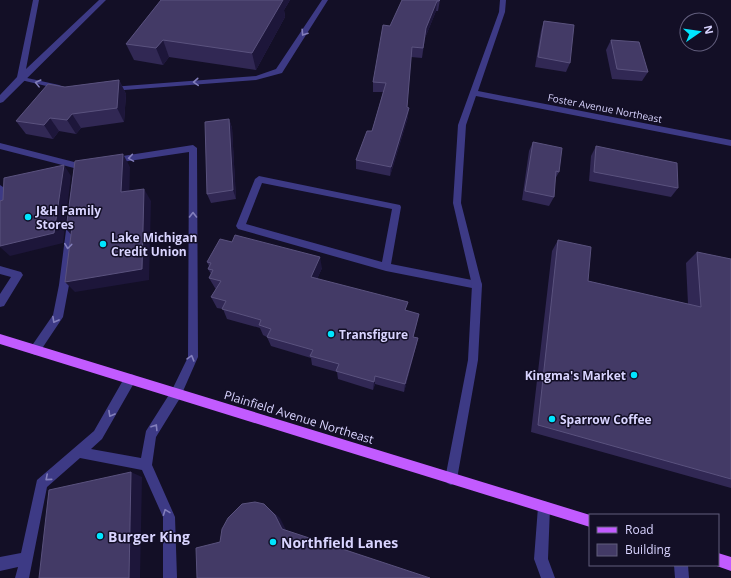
<svg xmlns="http://www.w3.org/2000/svg" width="731" height="578" font-family="'Open Sans',sans-serif">
<style>
.lines{fill:none;stroke-linecap:round;stroke-linejoin:round}
.lane{fill:#3d3a85;fill-rule:evenodd}
.street{fill:#3d3a85;fill-rule:evenodd}
.primary{fill:#c25bff;fill-rule:evenodd}
.wall{fill:#312854}
.shaded-wall{fill:#1d163a}
.building{fill:#433a66;stroke:#5a527e}
.oneway{stroke:#837fbc}
.poi-dot{fill:#00e5ff;stroke:#130f26;stroke-width:1.5}
.labels{text-anchor:middle;dominant-baseline:central;stroke-width:3;stroke-linejoin:round;paint-order:stroke}
.far-street-label{font-size:10px;fill:#d9d4ff;stroke:#130f26}
.poi-label{font-size:12px;font-weight:bold;fill:#d9d4ff;stroke:#130f26;text-anchor:start}
.street-label{font-size:12px;fill:#d9d4ff;stroke:#130f26}
.near-poi-label{font-size:14px;font-weight:bold;fill:#d9d4ff;stroke:#130f26;text-anchor:start}
</style>
<rect width="100%" height="100%" fill="#130f26"/>
<g class="lines">
<g class="lane">
<polygon points="322,0 328,0 282,73 256,80 111,91 107,89 111,87 256,76 276,69"/>
<polygon points="18,76 59,85 63,87 59,89 21,80 17,78"/>
<polygon points="0,143 78,163 193,145 197,148 198,357 180,398 156,437 152,465 175,517 177,578 163,578 163,517 142,470 80,458 47,487 29,578 15,578 18,567 0,571 0,557 21,553 37,480 94,431 126,375 130,374 134,375 136,379 134,383 102,439 91,449 141,458 146,431 172,390 188,357 189,152 82,168 69,285 63,317 39,353 35,355 31,353 30,350 31,347 53,315 59,285 74,168 0,149"/>
<path d="M259,176L400,205L401,207L391,264L477,281L481,282L482,285L481,288L477,289L386,271L238,229L236,226L255,179ZM262,183L392,209L382,262L246,224Z"/>
<polygon points="0,185 6,189 5,217 0,221"/>
<polygon points="0,266 21,272 23,275 4,306 0,307 0,294 11,277 0,274"/>
<polygon points="674,565 688,565 689,578 675,578"/>
</g>
<g class="street">
<polygon points="33,0 39,0 26,69 99,0 106,0 3,102 0,103 0,95 17,77"/>
<polygon points="500,0 506,0 505,12 478,91 731,140 731,146 476,96 466,125 461,203 482,285 478,360 457,479 455,483 451,485 447,483 445,479 468,360 472,285 453,203 458,125 499,12"/>
<polygon points="544,501 548,503 550,507 548,559 555,578 541,578 534,559 538,507 540,503"/>
</g>
<g class="primary">
<polygon points="0,334 590,515 590,527 0,344"/>
<polygon points="718,553 731,557 731,571 714,565 718,565"/>
</g>
</g>
<g class="wall">
<polygon points="161,0 290,0 284,10 285,17 256,70 169,57 163,65 134,60 126,44"/>
<polygon points="402,0 440,0 438,11 436,11 425,38 422,58 411,57 407,107 408,117 390,176 356,169 356,160 372,131 383,92 373,92 373,82 390,26"/>
<polygon points="544,21 570,63 566,72 535,67 541,31"/>
<polygon points="611,40 648,72 642,81 612,79 606,50"/>
<polygon points="119,80 126,94 124,122 81,128 76,134 59,131 53,139 26,134 16,121 65,87"/>
<polygon points="229,119 232,128 236,199 211,203 207,194"/>
<polygon points="533,142 559,172 555,179 554,197 549,206 522,200 529,151"/>
<polygon points="596,146 678,188 671,197 589,181 591,156"/>
<polygon points="558,240 588,281 688,304 686,263 697,252 731,259 731,488 531,432 552,251"/>
<polygon points="207,262 322,268 317,279 407,311 419,314 413,337 418,338 404,392 375,384 373,390 338,379 337,372 312,365 311,358 271,346 267,337 263,335 260,328 227,319 223,309 217,308 211,297 216,289 215,288 209,278 211,274 208,269 209,266"/>
</g>
<g class="shaded-wall">
<polygon points="279,0 290,0 284,10 285,17 256,70 252,53"/>
<polygon points="437,1 436,11 425,38 422,58 426,28"/>
<polygon points="163,40 169,57 163,65 156,48"/>
<polygon points="119,80 126,94 124,122 117,108"/>
<polygon points="409,108 408,117 390,176 391,167"/>
<polygon points="72,114 81,128 76,134 67,120"/>
<polygon points="50,118 59,131 53,139 44,125"/>
<polygon points="229,119 232,128 236,199 233,190"/>
<polygon points="123,154 130,167 129,204 121,192"/>
<polygon points="64,165 71,176 63,243 10,256 0,247 0,246"/>
<polygon points="144,189 151,201 149,280 75,292 65,282"/>
<polygon points="72,227 76,240 66,229"/>
<polygon points="320,257 322,268 313,288 311,277"/>
<polygon points="419,314 417,324 411,346 413,337"/>
<polygon points="418,338 416,347 404,392 405,384"/>
<polygon points="375,376 375,384 373,390 374,382"/>
<polygon points="131,472 142,477 140,578 129,578"/>
<polygon points="264,504 280,518 287,532 282,529"/>
</g>
<g class="building">
<polygon points="161,0 283,0 252,53 163,40 156,48 126,44"/>
<polygon points="402,0 440,0 439,1 437,1 426,28 423,48 412,47 407,107 409,108 391,167 356,160 367,131 372,131 386,83 373,82 383,25 390,26"/>
<polygon points="544,21 574,25 570,63 538,57"/>
<polygon points="611,40 639,42 648,72 617,69"/>
<polygon points="119,80 117,108 72,114 67,120 50,118 44,125 16,121 48,84 65,87"/>
<polygon points="229,119 233,190 207,194 205,122"/>
<polygon points="533,142 562,148 559,172 556,171 554,197 525,191"/>
<polygon points="596,146 677,163 678,188 594,172"/>
<polygon points="123,154 121,192 144,189 142,269 65,282 72,227 66,229 75,161"/>
<polygon points="64,165 54,233 0,246 0,201 3,200 4,178"/>
<polygon points="235,235 320,257 311,277 408,302 405,310 419,314 413,337 418,338 405,384 375,376 374,382 336,371 339,364 310,356 313,350 267,337 271,329 259,325 261,320 222,309 226,301 211,297 221,281 209,278 213,270 208,269 211,263 207,262 220,239 232,242"/>
<polygon points="558,240 591,247 588,281 701,307 697,252 731,259 731,479 538,425"/>
<polygon points="131,472 129,578 39,578 49,490"/>
<polygon points="255,502 264,504 275,515 282,529 430,578 197,578 196,548 220,542 222,529 228,518 242,504"/>
</g>
<defs><path id="oneway-chevron" d="M-2-3.5L2.5 0L-2 3.5" fill="none" stroke-width="1.6" stroke-linecap="round" stroke-linejoin="round"/></defs>
<g class="oneway">
<use href="#oneway-chevron" transform="translate(304 33) rotate(123)"/>
<use href="#oneway-chevron" transform="translate(196 82) rotate(176)"/>
<use href="#oneway-chevron" transform="translate(38 83) rotate(-166)"/>
<use href="#oneway-chevron" transform="translate(131 158) rotate(171)"/>
<use href="#oneway-chevron" transform="translate(193 215) rotate(-90)"/>
<use href="#oneway-chevron" transform="translate(68 246) rotate(97)"/>
<use href="#oneway-chevron" transform="translate(55 320) rotate(119)"/>
<use href="#oneway-chevron" transform="translate(191 358) rotate(-74)"/>
<use href="#oneway-chevron" transform="translate(111 414) rotate(119)"/>
<use href="#oneway-chevron" transform="translate(155 427) rotate(-58)"/>
<use href="#oneway-chevron" transform="translate(48 478) rotate(139)"/>
<use href="#oneway-chevron" transform="translate(166 512) rotate(-111)"/>
</g>
<g class="poi-dot">
<circle cx="28" cy="217" r="4"/>
<circle cx="103" cy="244" r="4"/>
<circle cx="331" cy="334" r="4"/>
<circle cx="634" cy="375" r="4"/>
<circle cx="552" cy="419" r="4"/>
<circle cx="100" cy="536" r="4"/>
<circle cx="273" cy="542" r="4"/>
</g>
<g class="labels">
<g class="far-street-label">
<text transform="translate(605 108) rotate(11)">Foster Avenue Northeast</text>
</g>
<g class="poi-label">
<text x="36" y="210">J&amp;H Family<tspan x="36" dy="14">Stores</tspan></text>
<text x="111" y="237">Lake Michigan<tspan x="111" dy="14">Credit Union</tspan></text>
<text x="339" y="334">Transfigure</text>
<text x="626" y="375" text-anchor="end">Kingma's Market</text>
<text x="560" y="419">Sparrow Coffee</text>
</g>
<g class="street-label">
<text transform="translate(299 417) rotate(17)">Plainfield Avenue Northeast</text>
</g>
<g class="near-poi-label">
<text x="108" y="536">Burger King</text>
<text x="281" y="542">Northfield Lanes</text>
</g>
</g>
<rect x="589" y="514" width="130" height="52" fill="#130f26" stroke="#625e7d"/>
<rect x="597" y="527" width="20" height="6" fill="#c25bff" stroke="#625e7d"/>
<text x="625" y="534" font-size="12" fill="#d9d4ff">Road</text>
<rect x="597" y="544" width="20" height="12" fill="#433a66" stroke="#625e7d"/>
<text x="625" y="554" font-size="12" fill="#d9d4ff">Building</text>
<g transform="translate(699 32) rotate(77)"><circle r="19" fill="#130f26" stroke="#625e7d"/>
<path d="M0-3L7 15L0 10L-7 15Z" fill="#00e5ff"/>
<text y="-6" font-size="11" font-weight="bold" text-anchor="middle" fill="#d9d4ff">N</text>
</g>
</svg>
